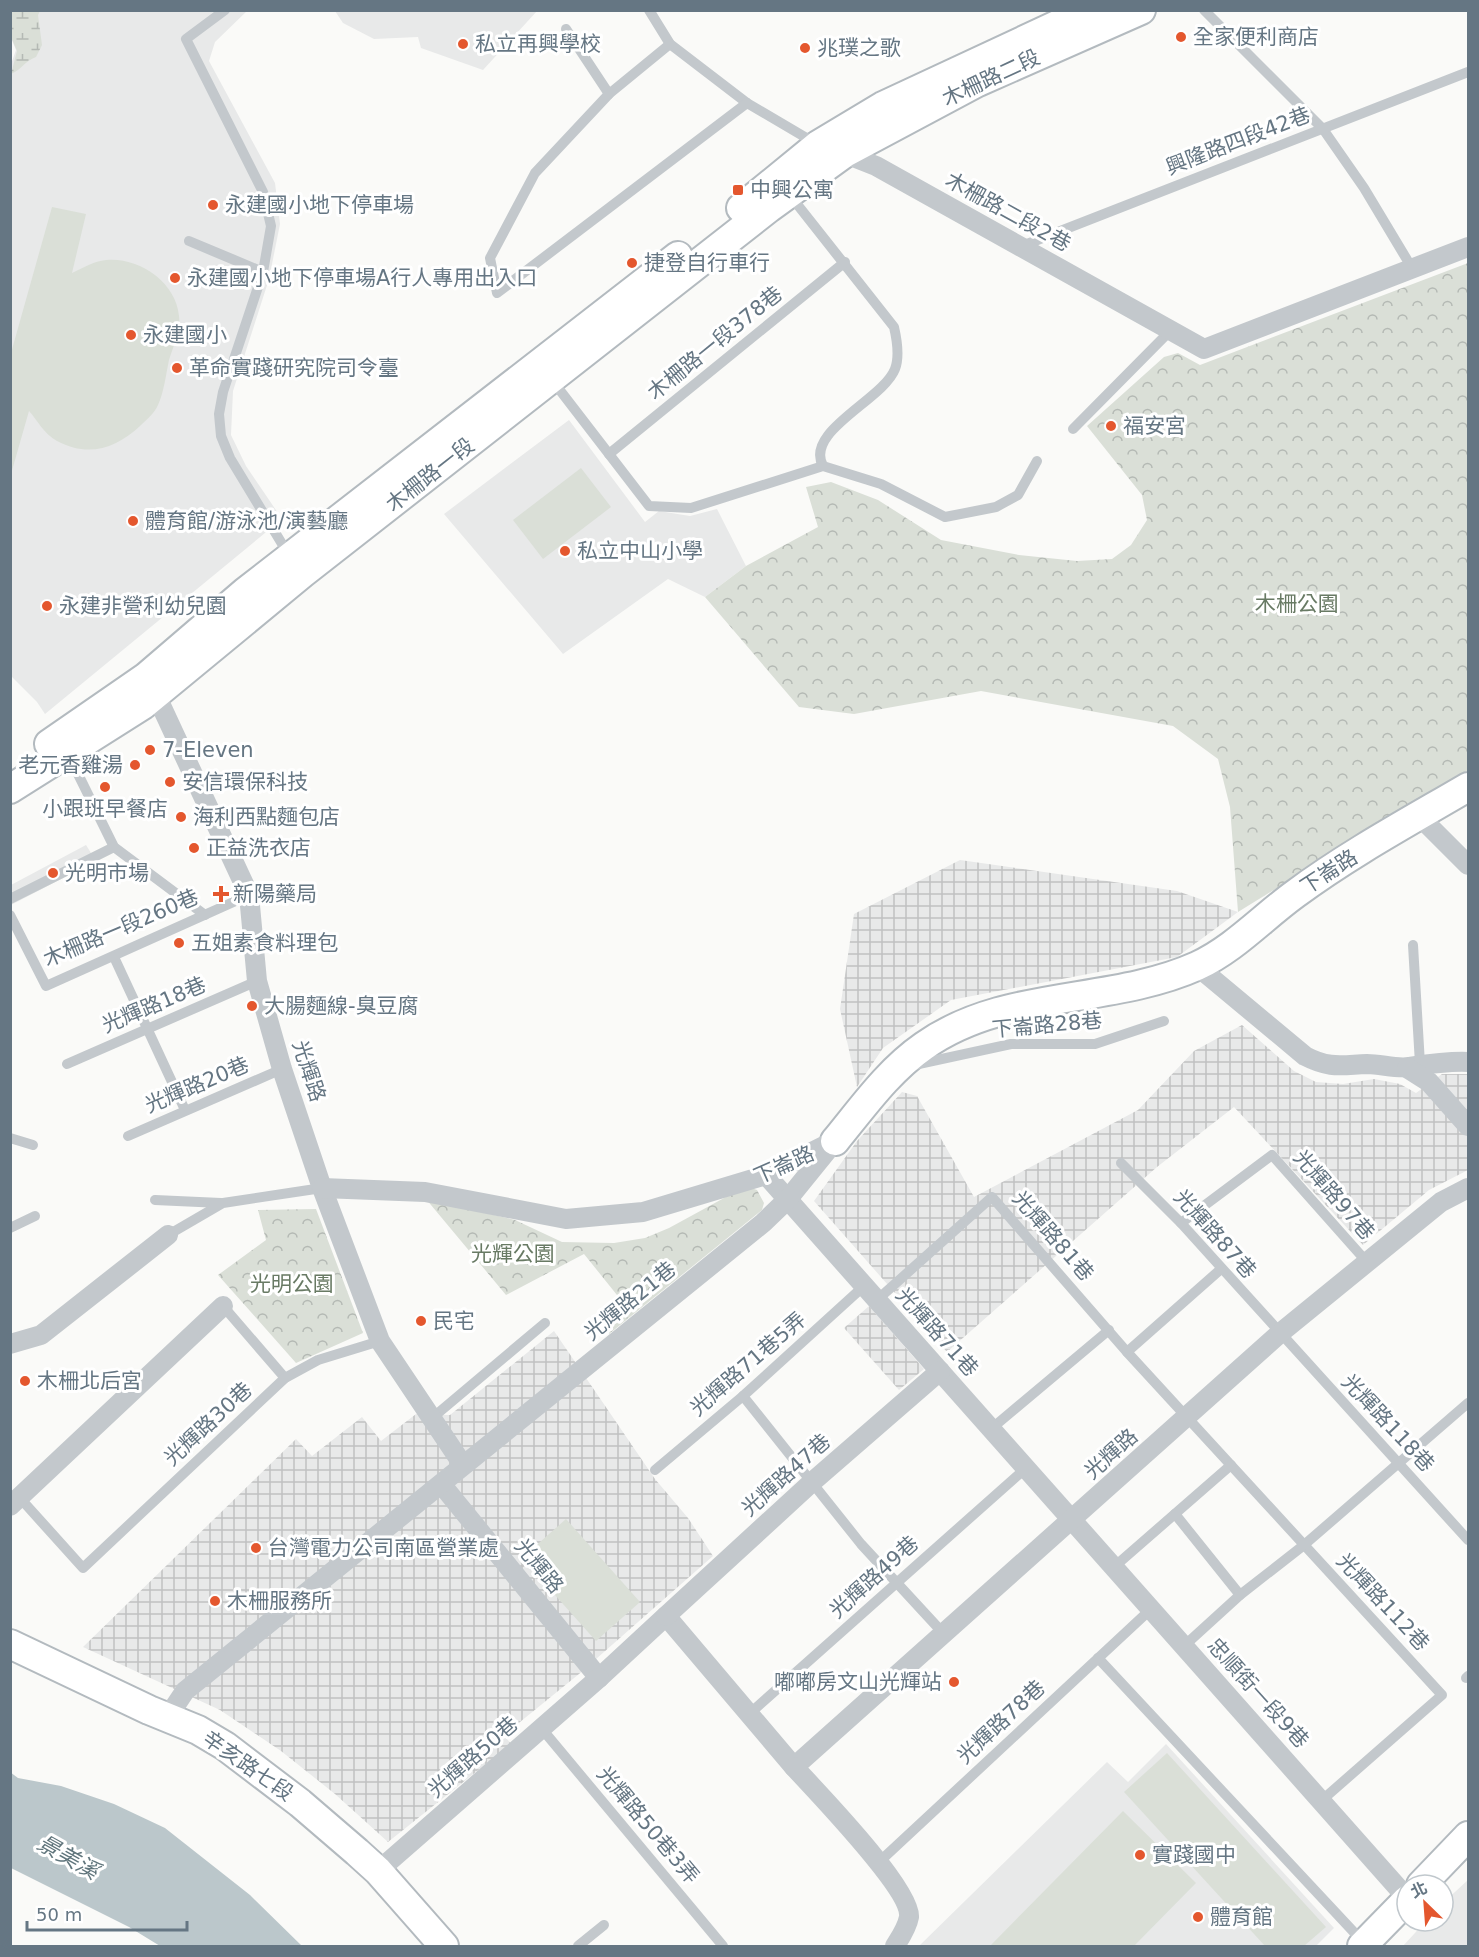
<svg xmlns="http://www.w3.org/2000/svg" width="1479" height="1957" font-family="'DejaVu Sans','Noto Sans TC',sans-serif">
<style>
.built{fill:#e8e9e9}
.industrial{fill:url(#industrial-grid)}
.green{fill:#dadfd7}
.wetland{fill:url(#wetland-marsh)}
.park{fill:url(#park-crowns)}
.water{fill:#bbc7cb}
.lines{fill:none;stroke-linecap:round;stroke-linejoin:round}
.secondary-casing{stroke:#b3babf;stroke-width:32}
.lane{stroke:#c3c8cc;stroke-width:10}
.street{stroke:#c3c8cc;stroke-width:20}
.secondary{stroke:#fff;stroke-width:28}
.poi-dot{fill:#e4572e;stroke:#fff;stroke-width:2}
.labels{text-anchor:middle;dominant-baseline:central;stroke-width:6;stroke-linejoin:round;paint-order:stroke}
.poi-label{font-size:21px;fill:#657683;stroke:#fff;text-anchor:start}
.street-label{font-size:21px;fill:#657683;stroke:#fff}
.park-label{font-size:21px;fill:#687a64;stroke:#fff}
.water-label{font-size:22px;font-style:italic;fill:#60757c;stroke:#fff}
</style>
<defs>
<pattern id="industrial-grid" width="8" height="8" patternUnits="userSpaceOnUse" patternTransform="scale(1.5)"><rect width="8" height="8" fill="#e8e9e9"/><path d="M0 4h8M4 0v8" fill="none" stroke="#c0c1c2"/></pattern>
<pattern id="wetland-marsh" width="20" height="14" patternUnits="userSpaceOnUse" patternTransform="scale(1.5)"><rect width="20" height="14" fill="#dadfd7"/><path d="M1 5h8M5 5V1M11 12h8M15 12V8" fill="none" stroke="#b4b9b4"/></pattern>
<pattern id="park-crowns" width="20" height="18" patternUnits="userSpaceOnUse" patternTransform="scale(1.5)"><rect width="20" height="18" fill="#dadfd7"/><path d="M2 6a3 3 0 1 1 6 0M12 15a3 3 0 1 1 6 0" fill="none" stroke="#b4b9b4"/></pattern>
</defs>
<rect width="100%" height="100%" fill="#fafaf8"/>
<g class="built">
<polygon points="10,11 247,11 215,42 209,61 275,183 280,224 269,279 233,391 231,435 246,466 282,519 45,714 37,702 10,675 10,67 16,50 11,38"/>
<polygon points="335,11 537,11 483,70 421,48 418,37 374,39 343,23"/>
<polygon points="569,420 645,522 659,511 690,516 717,509 746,566 705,597 668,579 563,654 444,514"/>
<polygon points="86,845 96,861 11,905 11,885"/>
<polygon points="1166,1744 1334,1928 1316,1946 919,1946 1107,1762 1128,1782"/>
<polygon points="1468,1880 1468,1946 1403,1946 1426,1921 1443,1921 1443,1903"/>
</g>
<g class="industrial">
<polygon points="960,860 1177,891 1238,912 1177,957 951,1000 883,1048 857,1087 840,1009 854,914"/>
<polygon points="1242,1025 1294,1071 1316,1082 1343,1084 1374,1079 1400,1084 1416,1093 1442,1074 1468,1074 1468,1170 1429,1190 1363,1245 1234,1107 1157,1167 947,1352 814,1201 857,1141 902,1092 917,1096 974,1197 1138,1110 1194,1051"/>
<polygon points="869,1306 924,1369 899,1390 844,1328"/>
<polygon points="554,1331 655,1479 688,1518 713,1556 579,1674 504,1735 511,1744 388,1842 335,1794 281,1751 220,1710 83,1647 296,1439 312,1456 362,1417 381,1441 416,1414 450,1415"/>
</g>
<g class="green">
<path d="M52,207L86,214L72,273C83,268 94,261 106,260C139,257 176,282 179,316C181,329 173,347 169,360C166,374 164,392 158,405C154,414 147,419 140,426C116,448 89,458 57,441C44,434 38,421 29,411L11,474V353Z"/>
<polygon points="581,468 611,507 543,559 513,520"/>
<polygon points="566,1519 640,1602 596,1641 522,1558"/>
<polygon points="1167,1753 1326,1927 1304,1946 1265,1946 1124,1792"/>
<polygon points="1123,1811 1196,1883 1134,1946 990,1946"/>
</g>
<path class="wetland" d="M11,10L40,11L38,15L42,45L36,57C25,61 21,70 11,74L17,51L11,37Z"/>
<g class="park">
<polygon points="1468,263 1468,770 1238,912 1230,807 1218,759 1173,726 981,691 854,714 799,707 705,597 746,566 818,527 806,487 831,482 878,500 941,540 1019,555 1077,561 1112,559 1131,545 1147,520 1142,495 1087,426 1164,357 1178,353 1200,365"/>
<path d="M746,1186L757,1190L764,1203L762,1210L609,1334C605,1318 608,1311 621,1300L584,1254L506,1295L426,1199L515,1220L562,1242L614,1243L645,1238L669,1228Z"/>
<polygon points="316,1209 363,1333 296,1363 218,1275 266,1240 258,1210"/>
</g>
<polygon class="water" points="10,1772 18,1778 61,1786 114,1804 165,1828 250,1895 302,1946 160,1946 129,1927 11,1868"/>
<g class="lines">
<defs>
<g id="secondary">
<polyline points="741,208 818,145 883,106 1089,10"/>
<polyline points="49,744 146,677 245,592 678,256"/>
<polyline points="10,789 143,705 303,573 769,208 845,153 978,82 1141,10"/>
<path d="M835,1141C863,1107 888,1071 924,1046C1004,989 1110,1005 1197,966C1234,949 1262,918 1295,894C1349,854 1410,821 1468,787"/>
<polyline points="10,1644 149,1710 198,1730 225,1746 300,1803 357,1852 378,1871 444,1946"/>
<polyline points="1421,1885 1468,1836"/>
<polyline points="1362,1946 1407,1900"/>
</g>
</defs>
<use href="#secondary" class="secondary-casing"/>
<g class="lane">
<polyline points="225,10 186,39 263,192 271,226 263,272 223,392 219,414 221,436 230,458 290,557"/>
<polyline points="649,10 670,44 747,103 815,143"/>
<polyline points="1204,10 1323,129 1364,188 1412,268"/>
<polyline points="566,29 609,94"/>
<polyline points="670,44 609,94 535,173 490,258 497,293 747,103"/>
<path d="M789,194L894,327C897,340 900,356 895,369C883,400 804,431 823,466"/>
<polyline points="189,241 263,272"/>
<polyline points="1022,246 1468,72"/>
<polyline points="552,380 649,506 691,508 823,466 881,484 945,517 996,507 1018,495 1037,461"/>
<polyline points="1073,429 1171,330"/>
<polyline points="609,454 845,262"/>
<polyline points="65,757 76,770 114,847 205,915"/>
<polyline points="10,899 114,847"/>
<polyline points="10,915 46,986 249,895"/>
<polyline points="1413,945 1420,1064"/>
<polyline points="114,957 185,1110"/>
<polyline points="67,1064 257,981"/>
<polyline points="914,1065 1011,1044 1095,1044 1164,1021"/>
<polyline points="128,1136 282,1069"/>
<polyline points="10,1138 33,1145"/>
<polyline points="1121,1163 1181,1223 1468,1540"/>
<polyline points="155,1200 221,1203"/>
<polyline points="1181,1223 1272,1155 1366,1261"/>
<polyline points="10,1228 35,1216"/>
<polyline points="168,1235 223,1203 322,1188"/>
<polyline points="877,1300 992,1197 1127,1352 1442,1695 1321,1801"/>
<polyline points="223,1306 285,1378"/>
<polyline points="1127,1352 1221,1269"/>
<polyline points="743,1396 861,1544 943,1633"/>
<polyline points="431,1419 545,1323"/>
<polyline points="991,1429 1109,1330"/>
<polyline points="655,1470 743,1396 864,1286"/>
<polyline points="20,1498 83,1568 285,1378 318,1360 380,1341"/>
<polyline points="1175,1514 1240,1595"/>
<polyline points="1114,1567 1231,1465"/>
<polyline points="1184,1646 1240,1595 1304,1545 1468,1403"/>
<polyline points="1098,1658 1364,1943"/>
<polyline points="1466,1678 1468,1676"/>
<polyline points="748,1715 1026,1468"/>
<polyline points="542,1729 723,1946"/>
<polyline points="878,1863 1151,1609"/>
<polyline points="578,1946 604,1925"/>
</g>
<g class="street">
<polyline points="838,151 876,166 1204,349 1468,247"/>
<polyline points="151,684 249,895 257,981 282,1069 322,1188 380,1341 463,1465"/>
<polyline points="1419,816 1468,865"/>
<path d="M1197,966L1305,1056C1330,1069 1341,1065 1367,1064C1381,1064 1396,1069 1409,1067C1429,1064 1448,1061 1468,1062"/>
<polyline points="1407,1068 1429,1082 1468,1126"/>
<polyline points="766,1175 1407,1898"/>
<polyline points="322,1188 425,1192 566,1219 643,1212 766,1175 828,1144"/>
<polyline points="10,1344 41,1335 168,1235"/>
<polyline points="442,1485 599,1678 666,1616 794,1767 1279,1334 1441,1202 1468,1188"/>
<polyline points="10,1506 223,1306"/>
<polyline points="666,1616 811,1483 940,1371"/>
<polyline points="167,1718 185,1691 763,1223 788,1199 835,1141"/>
<path d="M794,1767C816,1791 912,1890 909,1917C907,1928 900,1938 895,1946"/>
<polyline points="378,1871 599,1678"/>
</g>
<use href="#secondary" class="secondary"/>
</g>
<g class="poi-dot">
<circle cx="1181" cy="37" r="6"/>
<circle cx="463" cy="44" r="6"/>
<circle cx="805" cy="48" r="6"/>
<rect x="732" y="184" width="12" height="12" rx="3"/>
<circle cx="213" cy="205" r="6"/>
<circle cx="632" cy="263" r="6"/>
<circle cx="175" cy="278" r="6"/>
<circle cx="131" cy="335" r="6"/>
<circle cx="177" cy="368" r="6"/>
<circle cx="1111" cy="426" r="6"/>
<circle cx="133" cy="521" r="6"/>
<circle cx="565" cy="551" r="6"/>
<circle cx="47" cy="606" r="6"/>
<circle cx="150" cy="750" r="6"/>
<circle cx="135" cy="765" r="6"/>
<circle cx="170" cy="782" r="6"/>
<circle cx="105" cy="787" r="6"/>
<circle cx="181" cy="817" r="6"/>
<circle cx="194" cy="848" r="6"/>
<circle cx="53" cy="873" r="6"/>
<path d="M218 885h6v6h6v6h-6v6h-6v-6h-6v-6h6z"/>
<circle cx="179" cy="943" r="6"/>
<circle cx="252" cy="1006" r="6"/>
<circle cx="421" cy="1321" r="6"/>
<circle cx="25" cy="1381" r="6"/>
<circle cx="256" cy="1548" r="6"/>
<circle cx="215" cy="1601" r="6"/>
<circle cx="954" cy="1682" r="6"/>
<circle cx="1140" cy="1855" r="6"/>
<circle cx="1198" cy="1917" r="6"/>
</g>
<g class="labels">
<g class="poi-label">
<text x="1193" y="37">全家便利商店</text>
<text x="475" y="44">私立再興學校</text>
<text x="817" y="48">兆璞之歌</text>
<text x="750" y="190">中興公寓</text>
<text x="225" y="205">永建國小地下停車場</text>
<text x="644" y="263">捷登自行車行</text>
<text x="187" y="278">永建國小地下停車場A行人專用出入口</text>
<text x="143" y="335">永建國小</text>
<text x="189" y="368">革命實踐研究院司令臺</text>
<text x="1123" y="426">福安宮</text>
<text x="145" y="521">體育館/游泳池/演藝廳</text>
<text x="577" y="551">私立中山小學</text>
<text x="59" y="606">永建非營利幼兒園</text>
<text x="162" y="750">7-Eleven</text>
<text x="123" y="765" text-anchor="end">老元香雞湯</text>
<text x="182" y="782">安信環保科技</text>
<text x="105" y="809" text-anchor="middle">小跟班早餐店</text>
<text x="193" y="817">海利西點麵包店</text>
<text x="206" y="848">正益洗衣店</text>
<text x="65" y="873">光明市場</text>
<text x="233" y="894">新陽藥局</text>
<text x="191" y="943">五姐素食料理包</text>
<text x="264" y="1006">大腸麵線-臭豆腐</text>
<text x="433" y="1321">民宅</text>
<text x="37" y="1381">木柵北后宮</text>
<text x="268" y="1548">台灣電力公司南區營業處</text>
<text x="227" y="1601">木柵服務所</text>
<text x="942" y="1682" text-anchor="end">嘟嘟房文山光輝站</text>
<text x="1152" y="1855">實踐國中</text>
<text x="1210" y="1917">體育館</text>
</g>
<g class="street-label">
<text transform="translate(991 78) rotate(-25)">木柵路二段</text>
<text transform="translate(1238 141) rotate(-21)">興隆路四段42巷</text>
<text transform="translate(1008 212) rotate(29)">木柵路二段2巷</text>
<text transform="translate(715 343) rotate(-39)">木柵路一段378巷</text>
<text transform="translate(430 475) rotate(-38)">木柵路一段</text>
<text transform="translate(1329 872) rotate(-33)">下崙路</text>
<text transform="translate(121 928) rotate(-23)">木柵路一段260巷</text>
<text transform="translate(154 1005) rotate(-23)">光輝路18巷</text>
<text transform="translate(1047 1025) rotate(-5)">下崙路28巷</text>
<text transform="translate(309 1071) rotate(72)">光輝路</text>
<text transform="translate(197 1085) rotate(-23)">光輝路20巷</text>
<text transform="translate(784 1165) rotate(-24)">下崙路</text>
<text transform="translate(1334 1195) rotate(49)">光輝路97巷</text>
<text transform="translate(1215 1234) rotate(48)">光輝路87巷</text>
<text transform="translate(1053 1236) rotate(49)">光輝路81巷</text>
<text transform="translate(630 1301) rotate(-39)">光輝路21巷</text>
<text transform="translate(937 1332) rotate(48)">光輝路71巷</text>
<text transform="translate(748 1364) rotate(-41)">光輝路71巷5弄</text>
<text transform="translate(1388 1423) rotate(47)">光輝路118巷</text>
<text transform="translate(208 1424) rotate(-43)">光輝路30巷</text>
<text transform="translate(1111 1454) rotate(-42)">光輝路</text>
<text transform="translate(786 1475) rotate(-42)">光輝路47巷</text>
<text transform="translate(539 1566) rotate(51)">光輝路</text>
<text transform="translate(874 1577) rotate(-42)">光輝路49巷</text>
<text transform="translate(1383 1602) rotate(47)">光輝路112巷</text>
<text transform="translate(1258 1693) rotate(48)">忠順街一段9巷</text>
<text transform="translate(1001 1722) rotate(-43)">光輝路78巷</text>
<text transform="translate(473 1757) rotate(-41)">光輝路50巷</text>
<text transform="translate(248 1766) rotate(35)">辛亥路七段</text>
<text transform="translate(648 1825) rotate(50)">光輝路50巷3弄</text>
</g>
<g class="park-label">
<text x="1297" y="604">木柵公園</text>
<text x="513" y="1254">光輝公園</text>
<text x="292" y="1284">光明公園</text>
</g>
<g class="water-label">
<text transform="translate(68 1857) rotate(29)">景美溪</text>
</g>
</g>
<rect width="1479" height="1957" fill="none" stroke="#657683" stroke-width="24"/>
<g transform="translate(1425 1903) rotate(335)"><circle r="28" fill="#ffffff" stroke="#c1c8cd" stroke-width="1.5"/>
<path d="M0-4.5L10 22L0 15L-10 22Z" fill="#e4572e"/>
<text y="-9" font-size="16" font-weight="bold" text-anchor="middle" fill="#657683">北</text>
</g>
<path d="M27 1921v9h160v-9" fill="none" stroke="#657683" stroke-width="3"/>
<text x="36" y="1921" font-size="18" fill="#657683" stroke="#ffffff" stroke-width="4.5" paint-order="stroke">50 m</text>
</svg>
